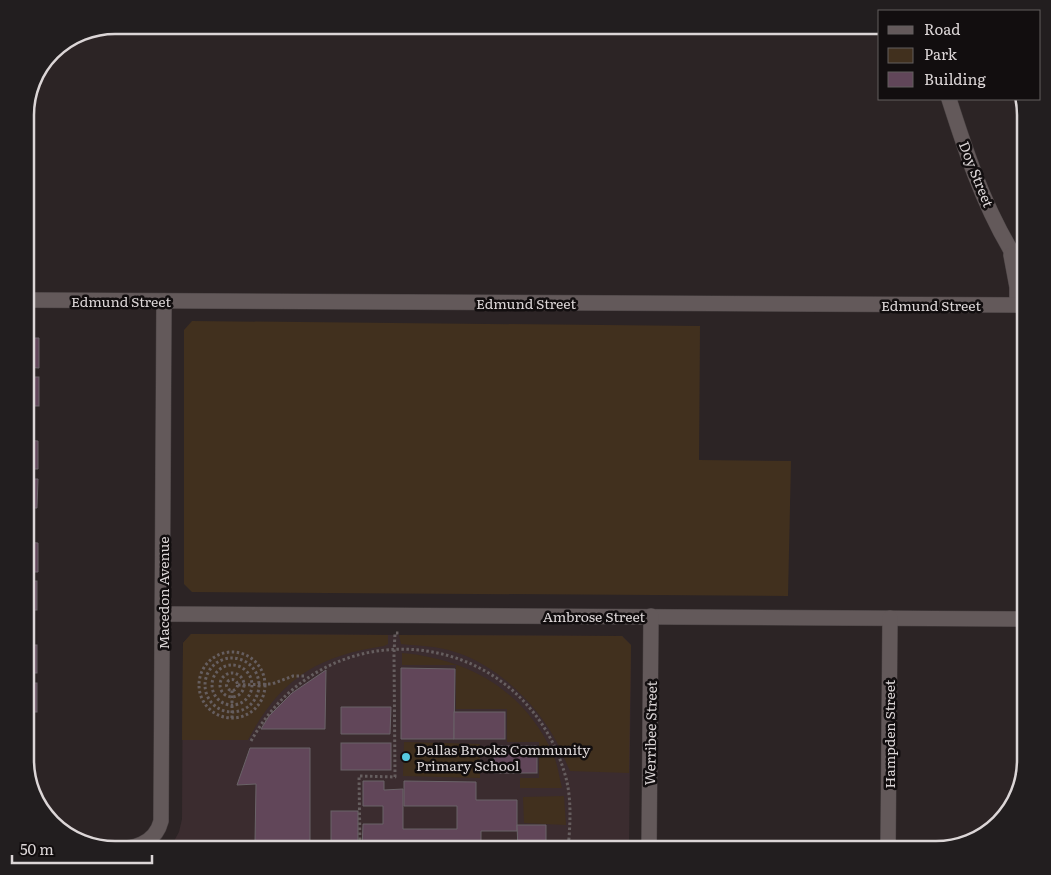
<svg xmlns="http://www.w3.org/2000/svg" width="1051" height="875" font-family="Literata,serif">
<style>
.built{fill:#3b2c2f}
.green{fill:#41301e}
.building{fill:#614659;stroke:#6a6368}
.lines{fill:none;stroke-linecap:round;stroke-linejoin:round}
.minor-casing{stroke:#484142;stroke-width:16}
.path{stroke:#665e5f;stroke-width:3;stroke-dasharray:2.5 2.5;stroke-linecap:butt}
.minor{stroke:#63595a;stroke-width:15}
.poi-dot{fill:#56c9e0;stroke:#120e0f;stroke-width:2}
.labels{text-anchor:middle;dominant-baseline:central;stroke-width:5;stroke-linejoin:round;paint-order:stroke}
.street-label{font-size:14px;fill:#dcd6d7;stroke:#120e0f}
.poi-label{font-size:14px;fill:#dcd6d7;stroke:#120e0f;text-anchor:start}
.rim{fill:none;stroke:#dcd6d7;stroke-width:2.5}
</style>
<rect width="100%" height="100%" fill="#2c2425"/>
<polygon class="built" points="191,634 622,636 631,645 629,850 169,850 179,832 182,819 183,643"/>
<g class="green">
<polygon points="192,321 700,326 699,460 791,461 788,596 192,592 184,584 184,330"/>
<path d="M191,634L388,635V644L384,646C317,656 280,679 248,740H182L183,643Z"/>
<path d="M399,635L622,636L631,645L629,773L570,771C566,763 563,754 559,746C538,705 499,666 455,652C438,646 419,646 401,644Z"/>
<path d="M402,653C469,659 525,691 553,754C558,765 559,777 562,788H520V778H539V742H507V709H456V665H402Z"/>
<polygon points="404,742 480,744 480,778 403,776"/>
<polygon points="564,796 566,825 524,823 523,797"/>
</g>
<g class="building">
<polygon points="25,338 39,338 39,368 25,367"/>
<rect x="25" y="377" width="14" height="29"/>
<polygon points="25,440 38,441 38,469 25,469"/>
<polygon points="25,479 38,479 37,508 25,508"/>
<polygon points="25,542 38,543 38,572 25,572"/>
<rect x="25" y="581" width="12" height="29"/>
<rect x="25" y="645" width="12" height="28"/>
<polygon points="401,668 455,669 454,739 401,739"/>
<polygon points="326,670 325,729 261,729 269,716 292,693"/>
<rect x="25" y="683" width="12" height="29"/>
<polygon points="341,707 391,707 390,734 341,734"/>
<rect x="454" y="712" width="51" height="27"/>
<rect x="341" y="743" width="50" height="27"/>
<rect x="494" y="746" width="43" height="27"/>
<polygon points="250,748 310,748 310,850 237,850 236,846 262,846 262,842 255,842 256,784 237,785"/>
<polygon points="363,781 384,781 384,790 403,789 403,829 457,829 457,806 404,806 404,781 476,782 476,800 517,800 517,831 481,831 481,850 362,850 363,824 383,824 383,806 363,806"/>
<rect x="331" y="811" width="27" height="39"/>
<polygon points="517,825 546,825 546,847 552,847 552,850 518,850"/>
</g>
<g class="lines">
<defs>
<g id="minor">
<path d="M949,99C965,149 982,201 1009,247C1014,256 1021,264 1026,273"/>
<polyline points="1011,255 1017,287 1017,305"/>
<polyline points="25,300 1026,305"/>
<polyline points="163,614 1026,619"/>
<path d="M111,849C132,849 155,845 161,821L164,301"/>
<polyline points="649,850 651,616"/>
<polyline points="888,850 890,618"/>
</g>
</defs>
<use href="#minor" class="minor-casing"/>
<g class="path">
<circle cx="232" cy="685" r="33"/>
<circle cx="232" cy="685" r="27"/>
<circle cx="232" cy="685" r="20"/>
<circle cx="232" cy="685" r="12"/>
<circle cx="232" cy="685" r="5.5"/>
<polyline points="238,685 272,684 293,676 306,676"/>
<polyline points="232,718 232,690"/>
<path d="M251,741C328,602 525,626 566,778C572,801 570,827 568,850"/>
<polyline points="360,850 359,776 395,777 394,654 395,633 399,633"/>
</g>
<use href="#minor" class="minor"/>
</g>
<circle class="poi-dot" cx="406" cy="757" r="5"/>
<g class="labels">
<g class="street-label">
<text transform="translate(977 174) rotate(68)">Doy Street</text>
<text x="121" y="301">Edmund Street</text>
<text x="526" y="303">Edmund Street</text>
<text x="931" y="305">Edmund Street</text>
<text transform="translate(163 593) rotate(-90)">Macedon Avenue</text>
<text x="594" y="616">Ambrose Street</text>
<text transform="translate(650 733) rotate(-89)">Werribee Street</text>
<text transform="translate(889 734) rotate(-90)">Hampden Street</text>
</g>
<g class="poi-label">
<text x="416" y="749">Dallas Brooks Community<tspan x="416" dy="16">Primary School</tspan></text>
</g>
</g>
<path d="M0 0H1051V875H0ZM115 34H936A81 81 0 0 1 1017 115V760A81 81 0 0 1 936 841H115A81 81 0 0 1 34 760V115A81 81 0 0 1 115 34Z" fill="#221e1f" fill-rule="evenodd"/>
<path class="rim" d="M115 34H936A81 81 0 0 1 1017 115V760A81 81 0 0 1 936 841H115A81 81 0 0 1 34 760V115A81 81 0 0 1 115 34Z"/>
<rect x="878" y="10" width="162" height="90" fill="#120e0f" stroke="#635e5f"/>
<rect x="888" y="26" width="25" height="8" fill="#63595a" stroke="#635e5f"/>
<text x="924" y="35" font-size="15" fill="#dcd6d7">Road</text>
<rect x="888" y="48" width="25" height="15" fill="#41301e" stroke="#635e5f"/>
<text x="924" y="60" font-size="15" fill="#dcd6d7">Park</text>
<rect x="888" y="72" width="25" height="15" fill="#614659" stroke="#635e5f"/>
<text x="924" y="85" font-size="15" fill="#dcd6d7">Building</text>
<path d="M12 855v8h140v-8" fill="none" stroke="#dcd6d7" stroke-width="2.5"/>
<text x="20" y="855" font-size="15" fill="#dcd6d7" stroke="#120e0f" stroke-width="4" paint-order="stroke">50 m</text>
</svg>
